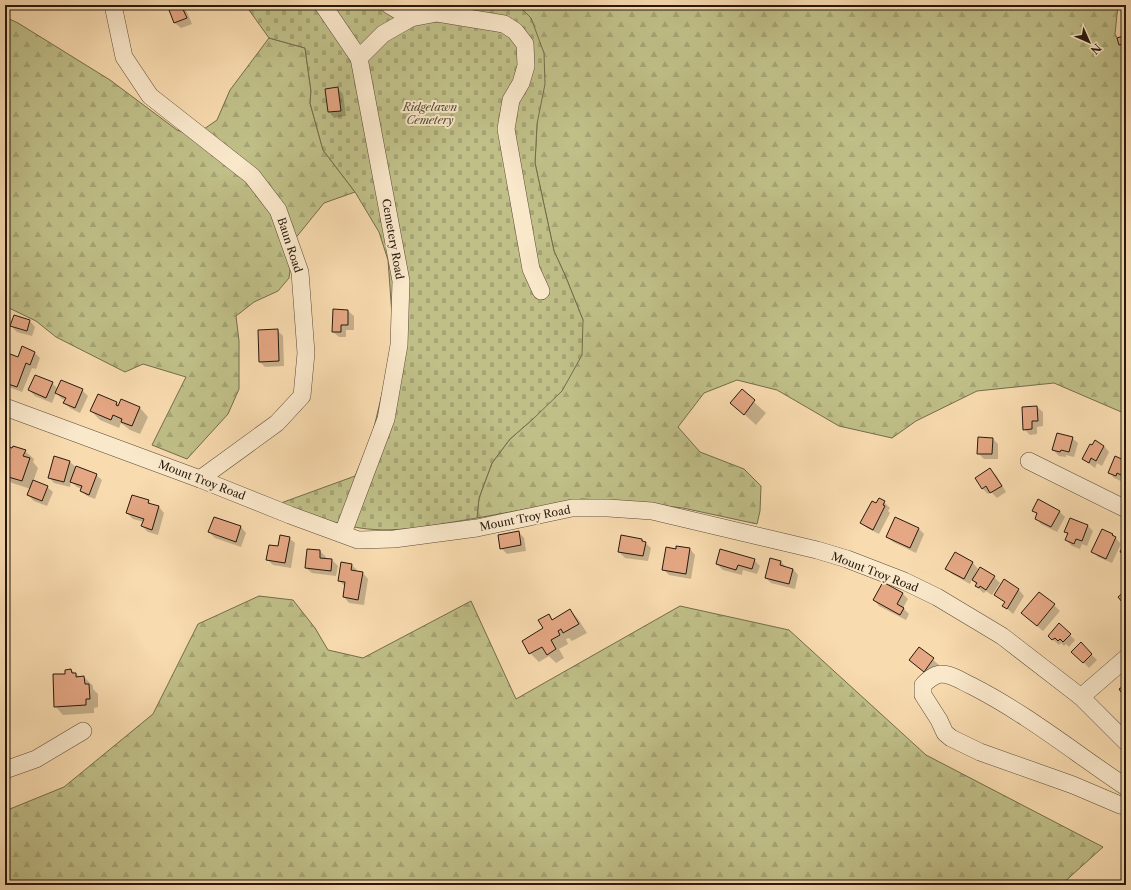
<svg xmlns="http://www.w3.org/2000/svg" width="1131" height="890" font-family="'Libre Caslon Text',serif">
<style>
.forest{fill:url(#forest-firs);stroke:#746c4a}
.cemetery{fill:url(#cemetery-stones);stroke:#746c4a}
.shadow{fill:#0003}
.building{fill:#e5a784;stroke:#27190d}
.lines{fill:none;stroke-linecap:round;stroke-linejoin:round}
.minor-casing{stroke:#5b4a36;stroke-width:18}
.minor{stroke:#fae8cb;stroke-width:17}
.labels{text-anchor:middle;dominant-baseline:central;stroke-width:4;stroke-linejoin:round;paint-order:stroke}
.park-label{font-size:11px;font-style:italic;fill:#554b32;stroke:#fae8cb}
.street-label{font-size:11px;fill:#27190d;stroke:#fae8cb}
</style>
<defs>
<pattern id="forest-firs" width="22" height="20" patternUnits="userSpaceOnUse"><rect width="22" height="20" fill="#c0bf88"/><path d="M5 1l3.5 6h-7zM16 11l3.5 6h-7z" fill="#a5a474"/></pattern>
<pattern id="cemetery-stones" width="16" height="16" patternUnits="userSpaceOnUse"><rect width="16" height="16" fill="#c0bf88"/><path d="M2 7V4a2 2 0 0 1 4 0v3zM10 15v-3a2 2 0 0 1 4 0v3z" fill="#a5a474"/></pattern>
</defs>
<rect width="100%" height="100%" fill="#f8dbaf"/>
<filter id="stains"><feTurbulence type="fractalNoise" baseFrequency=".005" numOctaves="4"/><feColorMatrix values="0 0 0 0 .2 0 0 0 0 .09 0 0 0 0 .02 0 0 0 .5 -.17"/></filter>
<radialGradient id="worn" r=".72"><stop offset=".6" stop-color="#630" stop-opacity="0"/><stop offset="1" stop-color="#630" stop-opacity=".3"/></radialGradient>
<g class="forest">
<polygon points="518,5 1118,5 1115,34 1126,53 1126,414 1054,383 977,391 916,421 892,438 839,426 777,390 737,380 704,393 678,427 700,452 744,469 761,486 760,511 757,524 683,508 632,502 582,499 477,518 479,498 492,463 510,439 533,419 583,320 565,275 554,251 535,163 537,124 531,18"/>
<polygon points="5,17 18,23 110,80 177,130 194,136 217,120 230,90 269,38 305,48 311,91 310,103 323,150 355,192 324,203 294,240 289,278 278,291 254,302 236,316 239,341 239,389 228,414 187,459 152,445 186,377 143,364 125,372 56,337 36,321 5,306"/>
<polygon points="259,596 293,600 315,628 328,650 363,658 471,601 516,699 680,606 789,630 926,755 1103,847 1061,885 5,885 5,811 64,787 153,714 198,624"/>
</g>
<path class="cemetery" d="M248,5H518L531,18L544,53L545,84L537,124L535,163L554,251L565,275L583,320L582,355L562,391L533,419L510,439L492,463L479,498L477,518C439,524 398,534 360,528C333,524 307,513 281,503L355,476L372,436L394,343L388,260L379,232L355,192L323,150L310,103L311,91L305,48L269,38L249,10Z"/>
<g class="shadow">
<polygon points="181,6 187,12 192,24 181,28 175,23 170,10"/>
<polygon points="1126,36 1126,46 1122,47 1119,44"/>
<polygon points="337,88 343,94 346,116 334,118 329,112 326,90"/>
<polygon points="334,310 348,311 354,316 354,330 346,330 346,337 339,337 333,332"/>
<polygon points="30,321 35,327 32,336 17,332 11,326"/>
<polygon points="277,330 283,336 284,366 265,367 260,362"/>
<polygon points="35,353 40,358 36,369 32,368 22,392 6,386 5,369 18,358"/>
<polygon points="52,383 58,389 82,390 88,396 80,413 70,408 64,403 66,400 62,399 56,393 52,403 35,396 29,390"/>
<polygon points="742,391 766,413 756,425 732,403"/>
<polygon points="98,395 117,403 119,406 140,408 148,417 140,434 130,430 121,423 119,428 100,420 91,411"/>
<polygon points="1037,407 1043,412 1043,426 1037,427 1037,434 1030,435 1024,429"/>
<polygon points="1072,438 1078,443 1074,457 1066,455 1066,457 1059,456 1053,450"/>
<polygon points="993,439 998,444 998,459 984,459 978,453"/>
<polygon points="1095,441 1104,446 1109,452 1102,466 1097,463 1095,468 1083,459"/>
<polygon points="5,447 25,451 34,459 33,462 38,468 33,482 47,487 53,492 47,506 34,501 28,495 31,489 12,483 5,476"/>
<polygon points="55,457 70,462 77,468 96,475 102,480 95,499 87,496 81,491 82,489 77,487 71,482 70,487 54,483 49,477"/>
<polygon points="1126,463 1126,479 1123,478 1121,481 1114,478 1109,472"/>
<polygon points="990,470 996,475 1006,492 997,498 991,492 988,494 983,489 976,478"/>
<polygon points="148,501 152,505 159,507 164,513 158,535 148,532 142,526 144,522 133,519 127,513"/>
<polygon points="884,502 890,508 888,511 890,513 879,534 867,528 862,523 877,504"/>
<polygon points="1033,511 1059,511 1065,517 1057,532 1041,524 1036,518 1038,515"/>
<polygon points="896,518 919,529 924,534 916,553 893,542 887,537"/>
<polygon points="1071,519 1088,526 1093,531 1087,546 1082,544 1080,549 1072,546 1066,540 1068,535 1065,532"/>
<polygon points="241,527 246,533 241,547 215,538 209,532"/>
<polygon points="519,532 524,538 526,551 507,554 501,548"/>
<polygon points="1112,534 1121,544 1112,563 1098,557 1093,551"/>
<polygon points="289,538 295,543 291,568 273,565 267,559"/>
<polygon points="642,540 651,548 648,561 625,558 619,552"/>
<polygon points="690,549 695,555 691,579 669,575 663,569"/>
<polygon points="320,551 326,557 325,560 332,560 338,566 336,576 312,573 306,568"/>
<polygon points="955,553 973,563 978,569 974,576 994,577 1000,583 992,595 986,591 984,593 982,592 972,579 970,584 952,574 946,568"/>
<polygon points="770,559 781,562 787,568 793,569 798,575 795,589 771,583 766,578"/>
<polygon points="754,560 760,566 757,574 743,570 742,575 723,570 717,564"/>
<polygon points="351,564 357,570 356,572 363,573 368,579 364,605 349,603 344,597 345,586 339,581"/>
<polygon points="1004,581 1019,590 1024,596 1013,614 1004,606 1006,603 996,595"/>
<polygon points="903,594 908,599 903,608 909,614 906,620 879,606 874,600"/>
<polygon points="1054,605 1060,611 1043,631 1028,619"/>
<polygon points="570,610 578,619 587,633 572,641 569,638 566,639 568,644 559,649 564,658 556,663 549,656 539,662 530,653 523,641 544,629 549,616 553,620"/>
<polygon points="1070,635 1075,640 1069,647 1066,644 1064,646 1061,643 1059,645 1049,636"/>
<polygon points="1081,644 1097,660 1089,668 1073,652"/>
<polygon points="919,648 939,665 930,676 910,660"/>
<polygon points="71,670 80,677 84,677 93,686 93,689 98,694 98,707 94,708 94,713 63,715 55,706 66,675"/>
</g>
<g class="building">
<polygon points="181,5 187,18 174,23 169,10"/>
<polygon points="1126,35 1126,43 1119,45 1117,38"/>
<polygon points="338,87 341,111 328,112 325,89"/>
<polygon points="333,309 348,310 348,325 341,325 341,332 332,332"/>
<polygon points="14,315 30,320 27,331 10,326"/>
<polygon points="278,329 279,361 259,362 258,330"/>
<polygon points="22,346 35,352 30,365 26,363 17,387 5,383 5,366 10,354 18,357"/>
<polygon points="35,375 53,382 46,398 28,390"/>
<polygon points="61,380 83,389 75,408 63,403 66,398 55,393"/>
<polygon points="742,389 755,400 744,415 730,403"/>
<polygon points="98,394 117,402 116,405 118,406 121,399 140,407 132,426 121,422 122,419 113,415 111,420 90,411"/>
<polygon points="1037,406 1038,421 1032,421 1032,429 1023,430 1022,407"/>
<polygon points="1057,433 1073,437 1069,452 1061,450 1060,452 1052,450"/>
<polygon points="978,437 993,438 992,454 977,454"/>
<polygon points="1095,440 1104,446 1096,461 1091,458 1089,463 1082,459 1090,444 1092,445"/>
<polygon points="5,446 12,448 13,446 26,450 23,456 30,458 22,481 5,476"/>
<polygon points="54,456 70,461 64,482 48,478"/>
<polygon points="1115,456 1126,461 1126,468 1123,476 1117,473 1116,476 1108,473"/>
<polygon points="76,466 97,474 89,495 80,491 82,486 70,482"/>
<polygon points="990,468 1002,486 990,493 986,486 982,489 975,478"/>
<polygon points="33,480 48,486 42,501 27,495"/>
<polygon points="132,495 149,500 148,503 159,506 152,530 141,526 144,519 126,513"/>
<polygon points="879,498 885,501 883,505 885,506 873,530 860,523 872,501 876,503"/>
<polygon points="1038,499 1060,511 1051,527 1035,519 1037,513 1032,511"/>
<polygon points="214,517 241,526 236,542 208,532"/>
<polygon points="895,517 919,528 910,548 886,537"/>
<polygon points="1070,518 1088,525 1082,541 1076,539 1074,544 1065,540 1068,533 1064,532"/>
<polygon points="1102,529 1113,534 1112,535 1116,537 1106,559 1091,552"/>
<polygon points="519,531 521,545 500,549 498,535"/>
<polygon points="280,535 290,537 285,563 266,560 269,545 278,546"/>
<polygon points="621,535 642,539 642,541 646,542 643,556 618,552"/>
<polygon points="1126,540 1126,555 1120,552"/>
<polygon points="676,546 690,548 686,574 662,570 666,547 676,549"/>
<polygon points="307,549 320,550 320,558 332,559 331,571 305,568"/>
<polygon points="720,549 755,559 752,569 738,565 736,570 716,564"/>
<polygon points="955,552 973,562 964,579 945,569"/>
<polygon points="770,558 781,561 780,565 793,569 789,584 765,578"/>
<polygon points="341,562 352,564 351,570 363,572 358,600 343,597 345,582 338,581"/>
<polygon points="980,567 995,576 986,590 980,586 979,588 975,586 977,583 972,580"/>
<polygon points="1004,579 1019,589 1007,609 1002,606 1005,602 994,595"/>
<polygon points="883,582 903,593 897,604 904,608 900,615 873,600"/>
<polygon points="1126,590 1126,607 1118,597"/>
<polygon points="1039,592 1055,604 1037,626 1021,613"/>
<polygon points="570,609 579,624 563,633 561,629 558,631 560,635 551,640 556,649 547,655 542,647 529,654 522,641 543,628 538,620 549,614 552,620"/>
<polygon points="1059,623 1071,634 1063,642 1060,639 1058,641 1055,638 1052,640 1048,636"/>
<polygon points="1081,642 1092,654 1083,663 1071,652"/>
<polygon points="919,647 934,658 924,672 909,660"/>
<polygon points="71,669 72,673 76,673 76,677 84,676 85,684 89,684 90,699 86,699 86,705 54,707 53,674 65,674 65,670"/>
<polygon points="1125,685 1126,686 1126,699 1119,689"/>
</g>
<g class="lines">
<defs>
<g id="minor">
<polyline points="113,5 124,57 150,96 252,176 278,210 300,272 306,353 302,396 277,423 200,479"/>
<polyline points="323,5 359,58 401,281 399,345 386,419 343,533"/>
<polyline points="389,5 411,18"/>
<polyline points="359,58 383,34 411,18 437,13 504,24 515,31 525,44 526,66 521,83 511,100 506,129 531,269 541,291"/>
<polyline points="5,407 200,479 290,515 358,540 394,539 477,528 572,508 608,508 652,511 817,550 847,559 904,581 937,597 1002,636 1081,697 1126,742"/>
<polyline points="1029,461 1126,509"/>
<polyline points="1081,697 1126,658"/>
<polyline points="5,770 36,759 83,731"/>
<path d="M1126,787C1075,753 1027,714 972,686C963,682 952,674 941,674C933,675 928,680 923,685V695L939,720L945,733L951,738L980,752L1073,785L1120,805L1126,806"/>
</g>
</defs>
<use href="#minor" class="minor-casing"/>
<use href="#minor" class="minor"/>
</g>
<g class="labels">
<g class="park-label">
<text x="430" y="107">Ridgelawn<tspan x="430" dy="13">Cemetery</tspan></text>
</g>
<g class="street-label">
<text transform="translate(393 239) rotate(80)">Cemetery Road</text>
<text transform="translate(290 245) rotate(72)">Baun Road</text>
<text transform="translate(202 480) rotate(21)">Mount Troy Road</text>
<text transform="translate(525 518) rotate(-11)">Mount Troy Road</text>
<text transform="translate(875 572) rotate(21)">Mount Troy Road</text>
</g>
</g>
<rect width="1131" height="890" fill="none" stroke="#f8dbaf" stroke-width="20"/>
<rect x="6" y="6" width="1119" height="878" fill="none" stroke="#27190d" stroke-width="2"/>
<rect x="10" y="10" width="1111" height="870" fill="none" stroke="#27190d"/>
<g transform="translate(1089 42) rotate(135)" stroke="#fae8cb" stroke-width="3" paint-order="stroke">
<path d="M0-3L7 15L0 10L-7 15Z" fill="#27190d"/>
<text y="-6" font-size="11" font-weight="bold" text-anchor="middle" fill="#27190d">N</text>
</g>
<rect width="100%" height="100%" filter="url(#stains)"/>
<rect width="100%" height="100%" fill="url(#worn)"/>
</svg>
